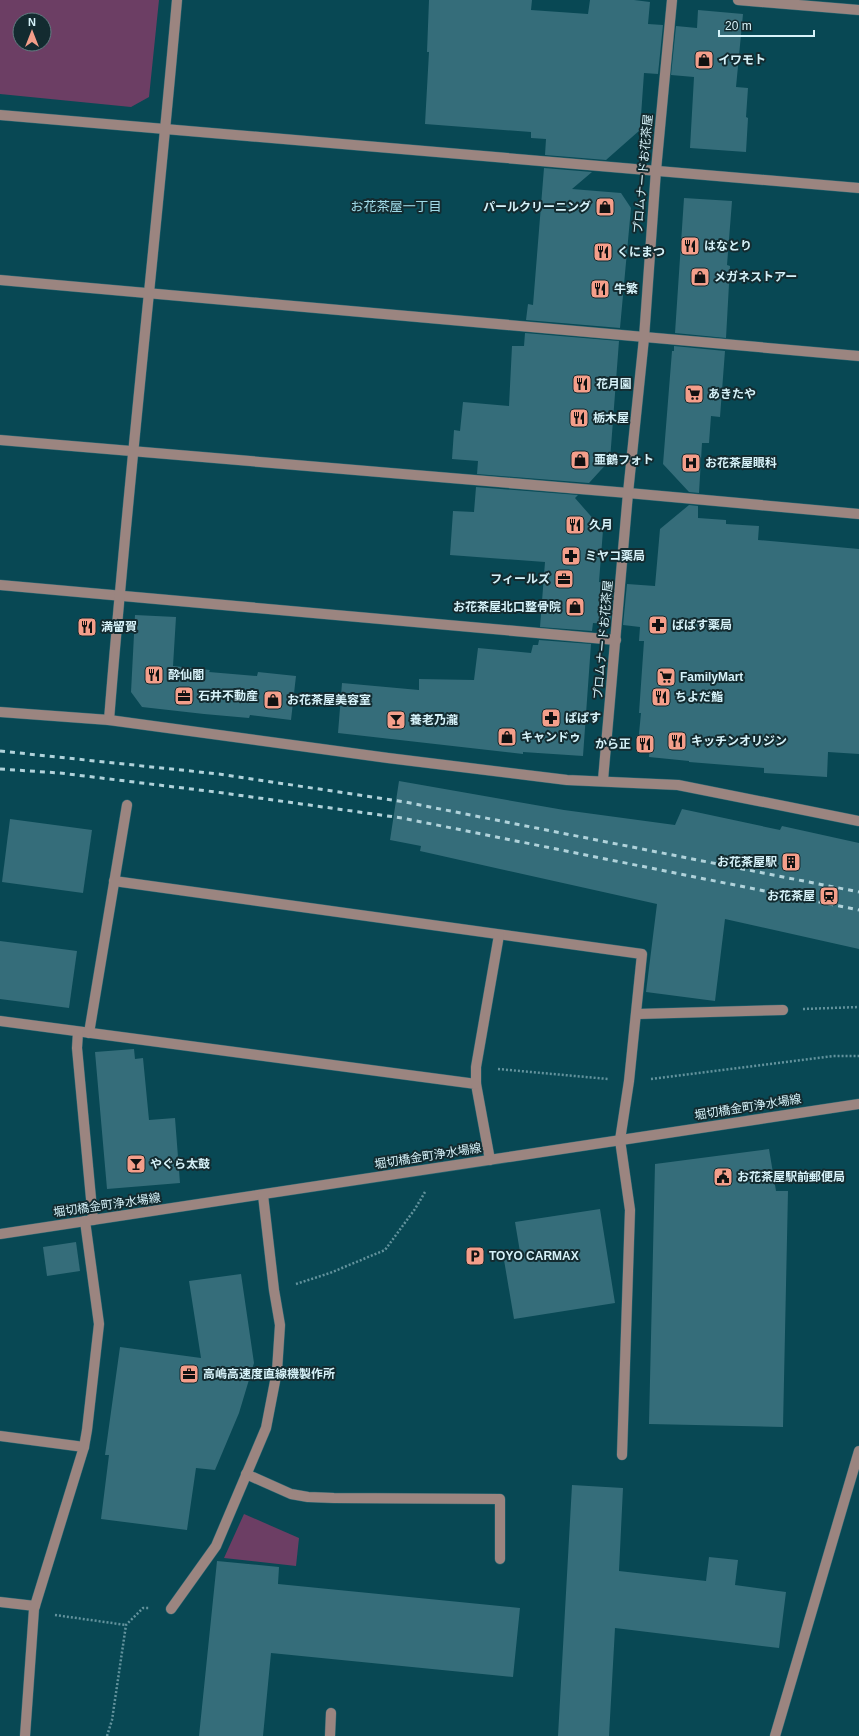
<svg xmlns="http://www.w3.org/2000/svg" width="859" height="1736" font-family="Arial,'Noto Sans JP',sans-serif">
<style>
.green{fill:#6c3e64;fill-rule:evenodd}
.building{fill:#356d7a}
.lines{fill:none;stroke-linecap:round;stroke-linejoin:round}
.minor-casing{stroke:#2d6772;stroke-width:11}
.path{stroke:#63939d;stroke-width:2.5;stroke-dasharray:2 2;stroke-linecap:butt}
.minor{stroke:#9b8580;stroke-width:10}
.rail{stroke:#b0d2da;stroke-width:3;stroke-dasharray:5 5;stroke-linecap:butt}
.labels{text-anchor:middle;dominant-baseline:central;stroke-width:4;stroke-linejoin:round;paint-order:stroke}
.poi-label{font-size:12px;font-weight:bold;fill:#d6f2f9;stroke:#132b30;text-anchor:start}
.street-label{font-size:12px;fill:#d6f2f9;stroke:#132b30}
.neighbourhood-label{font-size:13px;fill:#a1dbe8;stroke:#132b30}
</style>
<rect width="100%" height="100%" fill="#084854"/>
<g class="green">
<path d="M0,0H159L149,97L131,107L0,94ZM20,20H44V44H20Z"/>
<polygon points="244,1514 299,1538 296,1566 224,1558"/>
</g>
<g class="building">
<polygon points="429,0 532,0 531,10 588,14 590,0 634,0 650,2 648,24 663,25 658,74 644,73 640,130 606,160 545,155 546,139 531,138 531,132 425,124 429,52 427,52"/>
<polygon points="698,10 743,14 736,87 748,88 746,117 748,118 746,152 690,148 694,77 671,75 676,26 697,28"/>
<polygon points="544,168 592,172 572,189 621,193 631,208 620,328 526,320 528,304 533,305"/>
<polygon points="684,198 732,201 727,265 730,266 726,338 675,333"/>
<polygon points="525,333 619,341 610,460 589,483 477,474 478,461 452,459 454,430 460,431 463,402 509,406 512,346 524,346"/>
<polygon points="674,346 725,351 720,417 711,416 709,443 702,443 699,493 689,492 663,464 672,351 674,351"/>
<polygon points="476,487 578,495 575,498 603,530 599,582 614,583 610,624 593,623 592,631 540,627 545,562 450,555 453,511 474,512"/>
<polygon points="689,505 698,506 698,518 726,520 726,524 759,526 758,540 859,549 859,754 828,752 827,777 764,773 764,768 689,762 689,761 649,757 650,745 638,744 641,713 639,713 644,641 639,641 640,627 623,625 627,584 655,586 660,529"/>
<polygon points="135,615 176,617 173,666 210,670 209,672 257,676 258,672 296,676 291,720 250,715 249,718 204,714 142,707 131,692"/>
<polygon points="539,640 591,644 583,756 523,752 523,754 338,733 342,683 419,690 419,679 474,680 478,648 531,653 533,645 538,645"/>
<polygon points="399,781 564,810 675,825 682,809 780,830 782,826 859,843 859,949 725,919 715,1001 646,992 657,904 420,851 421,846 390,840"/>
<polygon points="10,819 92,830 83,893 2,882"/>
<polygon points="0,941 77,951 69,1008 0,999"/>
<polygon points="134,1049 135,1059 143,1058 149,1120 175,1118 180,1183 107,1189 95,1052"/>
<polygon points="769,1149 776,1191 788,1191 783,1427 649,1424 655,1164"/>
<polygon points="600,1209 615,1303 514,1319 504,1260 521,1258 515,1222"/>
<polygon points="76,1242 80,1271 47,1276 43,1247"/>
<polygon points="241,1274 254,1363 239,1413 215,1470 196,1468 187,1530 101,1519 109,1455 105,1455 120,1347 201,1358 189,1281"/>
<polygon points="572,1485 623,1488 619,1571 706,1581 709,1557 738,1560 735,1585 786,1592 779,1648 615,1628 609,1736 558,1736"/>
<polygon points="217,1561 279,1567 278,1584 520,1608 513,1677 271,1653 263,1736 199,1736"/>
</g>
<g class="lines">
<defs>
<g id="minor">
<polyline points="738,0 859,10"/>
<polyline points="0,115 859,188"/>
<polyline points="0,280 859,356"/>
<polyline points="0,440 628,493 859,514"/>
<polyline points="0,585 616,640"/>
<polyline points="0,712 109,720 388,758 567,780 678,785 859,821"/>
<path d="M109,720C128,480 156,240 177,0"/>
<polyline points="603,780 628,493 644,338 656,170 672,0"/>
<polyline points="114,881 642,954 629,1081 620,1140 630,1210 622,1455"/>
<polyline points="637,1014 783,1010"/>
<polyline points="0,1021 476,1084 490,1160"/>
<polyline points="78,1032 77,1048 93,1220"/>
<polyline points="89,1033 127,805"/>
<polyline points="476,1084 476,1067 499,935"/>
<polyline points="0,1234 859,1104"/>
<polyline points="0,1436 84,1447"/>
<polyline points="246,1474 291,1494 308,1497 334,1498 500,1499 500,1559"/>
<polyline points="0,1602 35,1606"/>
<polyline points="171,1609 216,1546 266,1428 277,1371 280,1325 274,1290 263,1195"/>
<polyline points="25,1736 34,1609 84,1447 87,1430 99,1324 85,1221"/>
<polyline points="330,1736 331,1713"/>
<polyline points="775,1736 859,1451"/>
</g>
</defs>
<use href="#minor" class="minor-casing"/>
<g class="path">
<polyline points="803,1009 859,1007"/>
<polyline points="498,1069 608,1079"/>
<polyline points="651,1079 833,1056 859,1056"/>
<polyline points="296,1284 330,1273 385,1250 415,1209 425,1192"/>
<polyline points="55,1615 126,1625"/>
<polyline points="107,1736 112,1720 126,1625 143,1608 150,1608"/>
</g>
<use href="#minor" class="minor"/>
<g class="rail">
<polyline points="0,751 219,774 405,802 859,892"/>
<polyline points="0,769 60,773 216,792 402,818 859,910"/>
</g>
</g>
<defs>
<symbol id="shop-square" viewBox="-11 -11 22 22"><rect x="-9" y="-9" width="18" height="18" rx="4" fill="#f49e8a" stroke="#132b30"/><path d="M-5-2.5h2.3a2.7 3.5 0 0 1 5.4 0H5L5.5 6h-11ZM-1.5-2.5h3a1.5 2.3 0 0 0-3 0Z" fill="#111"/></symbol>
<symbol id="restaurant-square" viewBox="-11 -11 22 22"><rect x="-9" y="-9" width="18" height="18" rx="4" fill="#f49e8a" stroke="#132b30"/><path d="M-5-6h1v4h1v-4h1v4h1v-4h1v5L-1.5 .5V6h-2V.5L-5-1ZM5-6V6H3V1.5H1.5Q1.5-4 5-6Z" fill="#111"/></symbol>
<symbol id="supermarket-square" viewBox="-11 -11 22 22"><rect x="-9" y="-9" width="18" height="18" rx="4" fill="#f49e8a" stroke="#132b30"/><path d="M-6-5.5h2.5l.6 2H6L4.5 2H-2.5L-4.4-4H-6ZM-1.5 3.2a1.3 1.3 0 1 0 .1 0ZM3 3.2a1.3 1.3 0 1 0 .1 0Z" fill="#111"/></symbol>
<symbol id="hospital-square" viewBox="-11 -11 22 22"><rect x="-9" y="-9" width="18" height="18" rx="4" fill="#f49e8a" stroke="#132b30"/><path d="M-5-5h3v3.5h4V-5h3V5h-3V1.5h-4V5h-3Z" fill="#111"/></symbol>
<symbol id="pharmacy-square" viewBox="-11 -11 22 22"><rect x="-9" y="-9" width="18" height="18" rx="4" fill="#f49e8a" stroke="#132b30"/><path d="M-2-6h4v4h4v4h-4v4h-4v-4h-4v-4h4Z" fill="#111"/></symbol>
<symbol id="office-square" viewBox="-11 -11 22 22"><rect x="-9" y="-9" width="18" height="18" rx="4" fill="#f49e8a" stroke="#132b30"/><path d="M-6-3h4V-5.5h4V-3h4V5H-6ZM-1-4.5V-3h2v-1.5ZM-6 0V1H6V0Z" fill="#111"/></symbol>
<symbol id="bar-square" viewBox="-11 -11 22 22"><rect x="-9" y="-9" width="18" height="18" rx="4" fill="#f49e8a" stroke="#132b30"/><path d="M-6-5H6L.8 .8V4.5H3.5V6h-7V4.5H-.8V.8Z" fill="#111"/></symbol>
<symbol id="building-square" viewBox="-11 -11 22 22"><rect x="-9" y="-9" width="18" height="18" rx="4" fill="#f49e8a" stroke="#132b30"/><path d="M-4-6H4V6H1V3H-1V6H-4ZM-2.5-4.3h1.7v1.8h-1.7ZM.8-4.3h1.7v1.8H.8ZM-2.5-1h1.7V.8h-1.7ZM.8-1h1.7V.8H.8Z" fill="#111"/></symbol>
<symbol id="station-square" viewBox="-11 -11 22 22"><rect x="-9" y="-9" width="18" height="18" rx="4" fill="#f49e8a" stroke="#132b30"/><path d="M-3-6H3Q5-6 5-4V2Q5 4 3 4L4.5 6H3L1.5 4h-3L-3 6H-4.5L-3 4Q-5 4-5 2V-4Q-5-6-3-6ZM-3.5-4v3h7v-3ZM-3.5 1v1.5H-2V1ZM2 1v1.5H3.5V1Z" fill="#111"/></symbol>
<symbol id="civic-square" viewBox="-11 -11 22 22"><rect x="-9" y="-9" width="18" height="18" rx="4" fill="#f49e8a" stroke="#132b30"/><path d="M-.6-6.5H3V-4.5H.6V-3L4-1V1h2V6H-6V1h2V-1L-.6-3ZM-1.2 2.5V6h2.4V2.5Z" fill="#111"/></symbol>
<symbol id="parking-square" viewBox="-11 -11 22 22"><rect x="-9" y="-9" width="18" height="18" rx="4" fill="#f49e8a" stroke="#132b30"/><path d="M-3.5-5.5H1a3.5 3.5 0 0 1 0 7H-1V5.5H-3.5ZM-1-3.4V-.6H.8a1.4 1.4 0 0 0 0-2.8Z" fill="#111"/></symbol>
</defs>
<g fill-rule="evenodd">
<use href="#shop-square" x="693" y="49" width="22" height="22"/>
<use href="#shop-square" x="594" y="196" width="22" height="22"/>
<use href="#restaurant-square" x="679" y="235" width="22" height="22"/>
<use href="#restaurant-square" x="592" y="241" width="22" height="22"/>
<use href="#shop-square" x="689" y="266" width="22" height="22"/>
<use href="#restaurant-square" x="589" y="278" width="22" height="22"/>
<use href="#restaurant-square" x="571" y="373" width="22" height="22"/>
<use href="#supermarket-square" x="683" y="383" width="22" height="22"/>
<use href="#restaurant-square" x="568" y="407" width="22" height="22"/>
<use href="#shop-square" x="569" y="449" width="22" height="22"/>
<use href="#hospital-square" x="680" y="452" width="22" height="22"/>
<use href="#restaurant-square" x="564" y="514" width="22" height="22"/>
<use href="#pharmacy-square" x="560" y="545" width="22" height="22"/>
<use href="#office-square" x="553" y="568" width="22" height="22"/>
<use href="#shop-square" x="564" y="596" width="22" height="22"/>
<use href="#pharmacy-square" x="647" y="614" width="22" height="22"/>
<use href="#restaurant-square" x="76" y="616" width="22" height="22"/>
<use href="#restaurant-square" x="143" y="664" width="22" height="22"/>
<use href="#supermarket-square" x="655" y="666" width="22" height="22"/>
<use href="#office-square" x="173" y="685" width="22" height="22"/>
<use href="#restaurant-square" x="650" y="686" width="22" height="22"/>
<use href="#shop-square" x="262" y="689" width="22" height="22"/>
<use href="#pharmacy-square" x="540" y="707" width="22" height="22"/>
<use href="#bar-square" x="385" y="709" width="22" height="22"/>
<use href="#shop-square" x="496" y="726" width="22" height="22"/>
<use href="#restaurant-square" x="666" y="730" width="22" height="22"/>
<use href="#restaurant-square" x="634" y="733" width="22" height="22"/>
<use href="#building-square" x="780" y="851" width="22" height="22"/>
<use href="#station-square" x="818" y="885" width="22" height="22"/>
<use href="#bar-square" x="125" y="1153" width="22" height="22"/>
<use href="#civic-square" x="712" y="1166" width="22" height="22"/>
<use href="#parking-square" x="464" y="1245" width="22" height="22"/>
<use href="#office-square" x="178" y="1363" width="22" height="22"/>
</g>
<g class="labels">
<g class="poi-label">
<text x="718" y="60">イワモト</text>
<text x="591" y="207" text-anchor="end">パールクリーニング</text>
<text x="704" y="246">はなとり</text>
<text x="617" y="252">くにまつ</text>
<text x="714" y="277">メガネストアー</text>
<text x="614" y="289">牛繁</text>
<text x="596" y="384">花月園</text>
<text x="708" y="394">あきたや</text>
<text x="593" y="418">栃木屋</text>
<text x="594" y="460">亜鶴フォト</text>
<text x="705" y="463">お花茶屋眼科</text>
<text x="589" y="525">久月</text>
<text x="585" y="556">ミヤコ薬局</text>
<text x="550" y="579" text-anchor="end">フィールズ</text>
<text x="561" y="607" text-anchor="end">お花茶屋北口整骨院</text>
<text x="672" y="625">ぱぱす薬局</text>
<text x="101" y="627">満留賀</text>
<text x="168" y="675">酔仙閣</text>
<text x="680" y="677">FamilyMart</text>
<text x="198" y="696">石井不動産</text>
<text x="675" y="697">ちよだ鮨</text>
<text x="287" y="700">お花茶屋美容室</text>
<text x="565" y="718">ぱぱす</text>
<text x="410" y="720">養老乃瀧</text>
<text x="521" y="737">キャンドゥ</text>
<text x="691" y="741">キッチンオリジン</text>
<text x="631" y="744" text-anchor="end">から正</text>
<text x="777" y="862" text-anchor="end">お花茶屋駅</text>
<text x="815" y="896" text-anchor="end">お花茶屋</text>
<text x="150" y="1164">やぐら太鼓</text>
<text x="737" y="1177">お花茶屋駅前郵便局</text>
<text x="489" y="1256">TOYO CARMAX</text>
<text x="203" y="1374">高嶋高速度直線機製作所</text>
</g>
<g class="street-label">
<text transform="translate(643 174) rotate(-85)">プロムナードお花茶屋</text>
<text transform="translate(603 640) rotate(-85)">プロムナードお花茶屋</text>
<text transform="translate(748 1107) rotate(-9)">堀切橋金町浄水場線</text>
<text transform="translate(428 1156) rotate(-9)">堀切橋金町浄水場線</text>
<text transform="translate(107 1205) rotate(-8)">堀切橋金町浄水場線</text>
</g>
<g class="neighbourhood-label">
<text x="396" y="206">お花茶屋一丁目</text>
</g>
</g>
<g transform="translate(32 32)"><circle r="19" fill="#132b30" stroke="#617b80"/>
<path d="M0-3L7 15L0 10L-7 15Z" fill="#f49e8a"/>
<text y="-6" font-size="11" font-weight="bold" text-anchor="middle" fill="#d6f2f9">N</text>
</g>
<path d="M719 30v6h95v-6" fill="none" stroke="#d6f2f9" stroke-width="2"/>
<text x="725" y="30" font-size="12" fill="#d6f2f9" stroke="#132b30" stroke-width="3" paint-order="stroke">20 m</text>
</svg>
